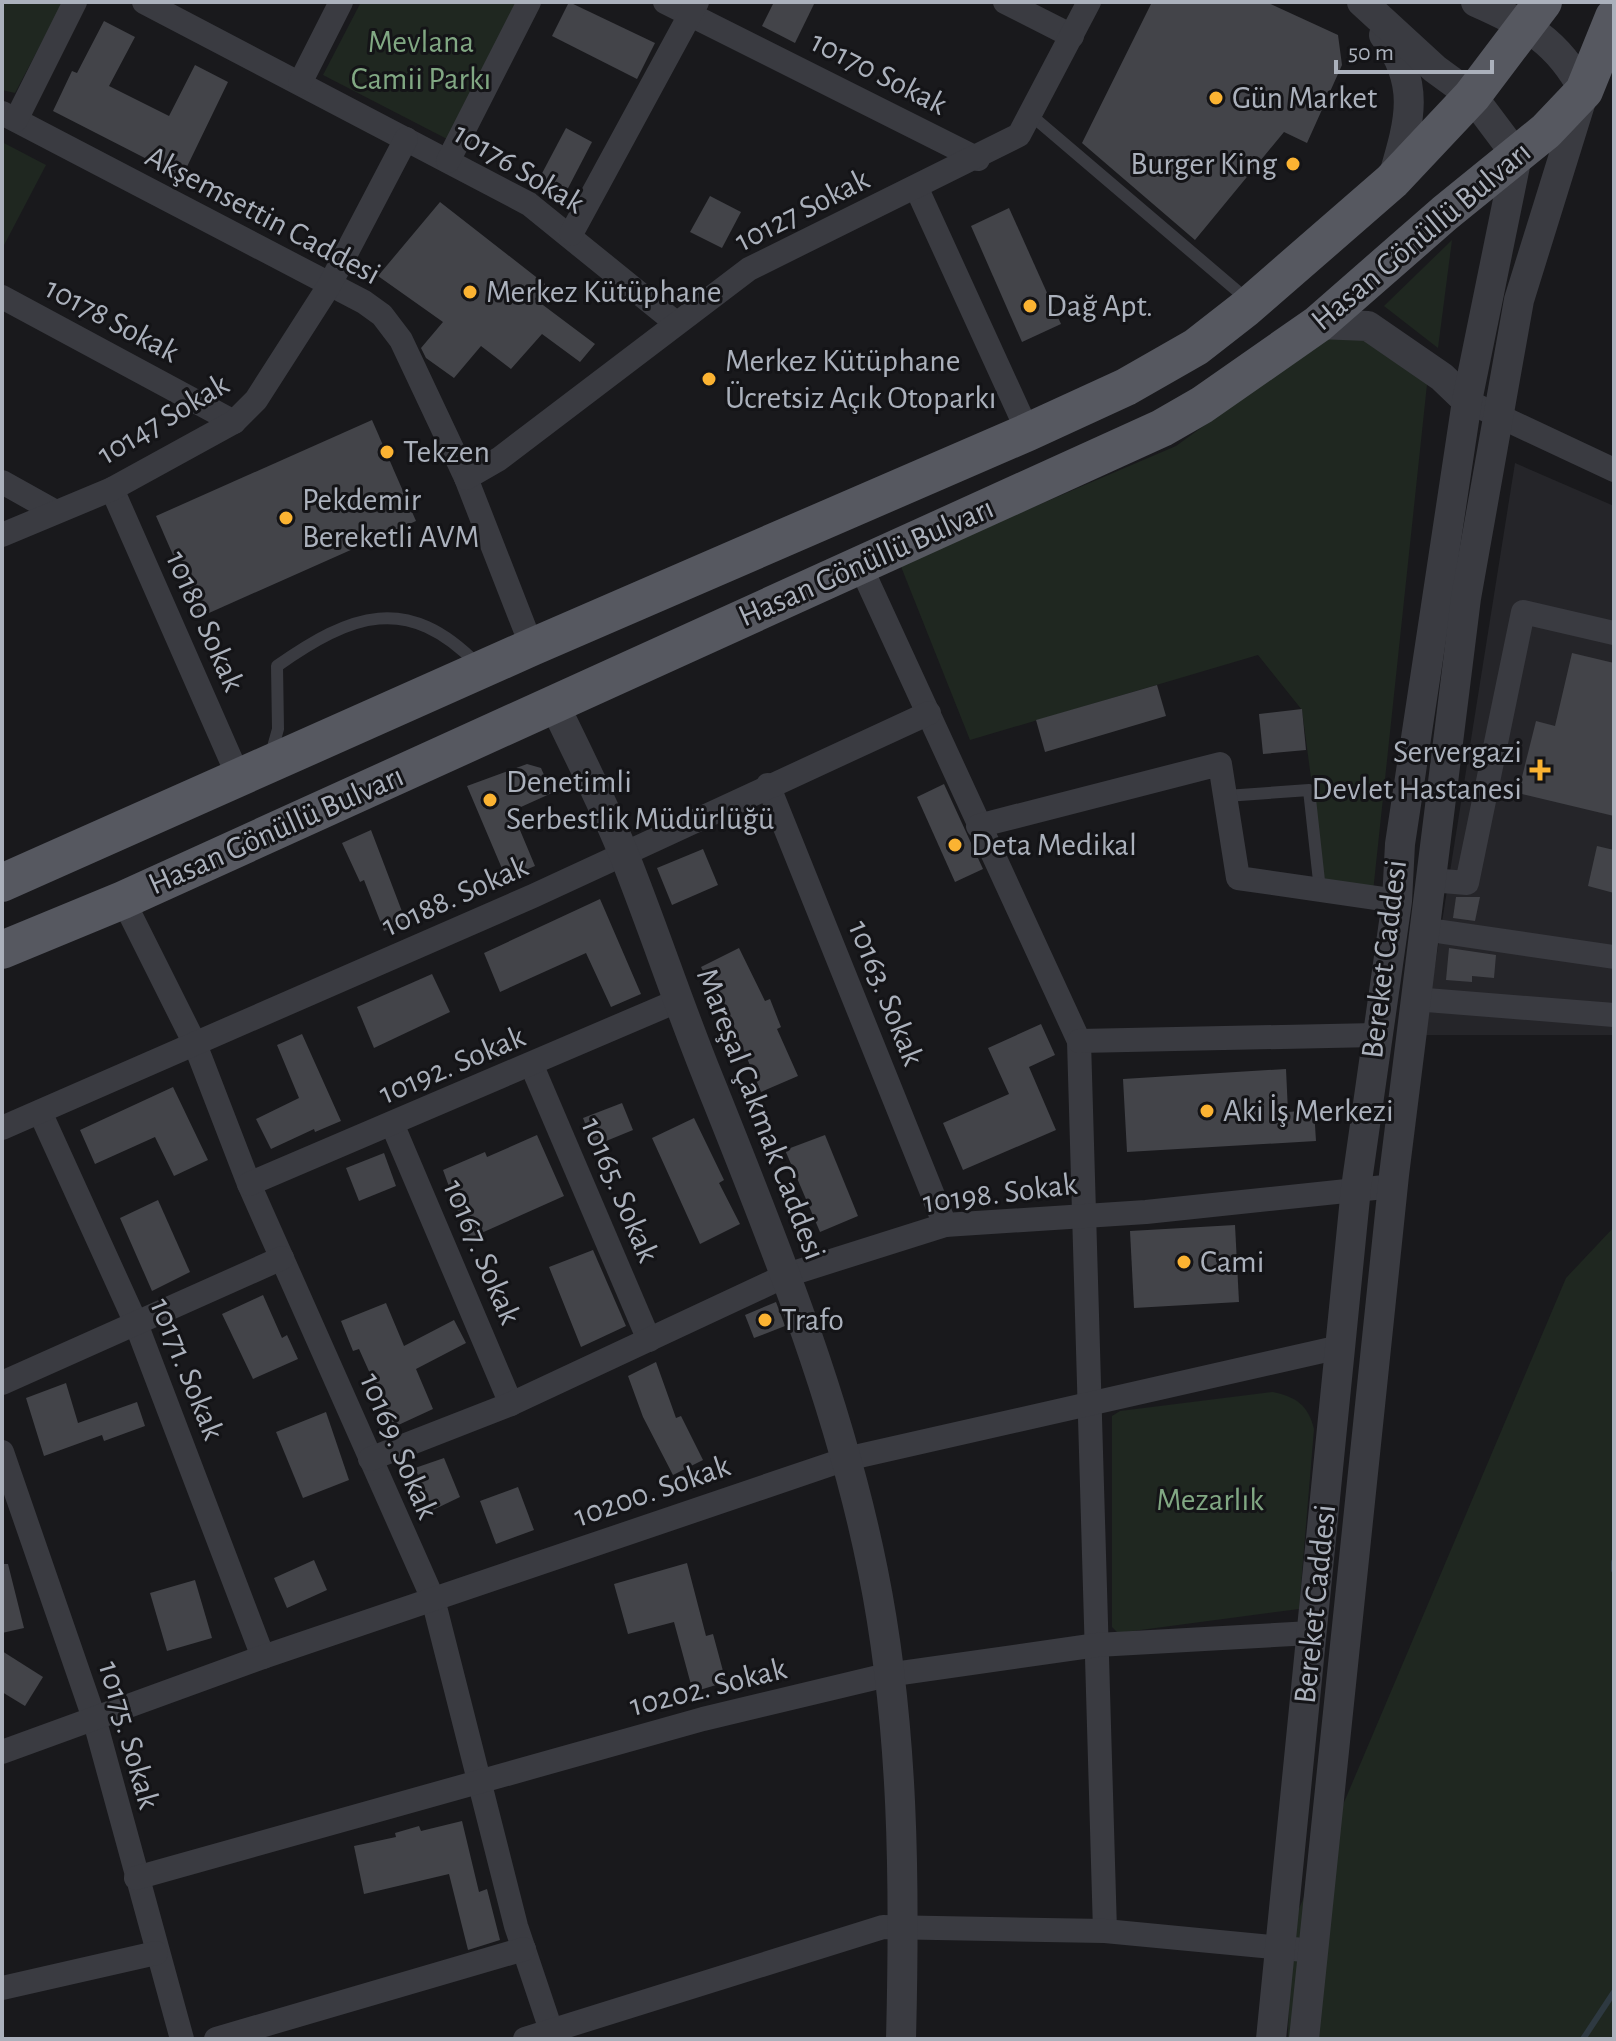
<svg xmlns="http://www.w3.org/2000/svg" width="1616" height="2041" font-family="'Alegreya Sans',sans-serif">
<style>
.built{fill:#252529}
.green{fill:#1f2720}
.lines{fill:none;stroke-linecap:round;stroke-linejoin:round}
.stream{stroke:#2e3941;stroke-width:6}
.building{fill:#434449}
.service{stroke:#3a3b41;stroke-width:12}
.minor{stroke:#3a3b41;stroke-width:24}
.tertiary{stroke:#3a3b41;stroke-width:30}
.primary{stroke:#565860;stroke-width:38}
.poi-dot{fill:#fbb332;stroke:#141417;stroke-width:3}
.labels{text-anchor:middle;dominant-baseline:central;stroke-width:6;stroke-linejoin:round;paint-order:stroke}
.park-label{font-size:32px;fill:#81a883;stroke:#141417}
.street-label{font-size:32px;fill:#abb1bc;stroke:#141417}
.poi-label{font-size:32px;fill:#abb1bc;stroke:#141417;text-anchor:start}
</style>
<rect width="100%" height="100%" fill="#19191c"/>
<polygon class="built" points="1515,463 1614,506 1614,1035 1424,1035"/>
<g class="green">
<polygon points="2,2 63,2 15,93 2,90"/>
<polygon points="361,2 518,2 447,139 323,75"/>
<polygon points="2,142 46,165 2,249"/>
<polygon points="1452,240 1438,348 1384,306"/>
<polygon points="1351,319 1428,375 1373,892 1325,884 1302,710 1258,655 970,740 900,564 1176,446"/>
<polygon points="1614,1227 1614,2039 1288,2039 1290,1930 1566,1278"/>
<path d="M1273,1392C1296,1397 1308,1405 1314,1429L1299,1609L1118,1633L1112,1627V1416L1120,1411Z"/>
</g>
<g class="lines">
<g class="stream">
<polyline points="1614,1562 1614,1570"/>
<polyline points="1583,2039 1614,1992"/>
</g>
</g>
<g class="building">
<polygon points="569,2 655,43 637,79 552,36"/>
<polygon points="774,2 815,2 795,43 762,26"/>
<polygon points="1152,2 1266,2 1338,35 1342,65 1307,143 1284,132 1195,240 1082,143"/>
<polygon points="104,21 135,37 109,86 169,116 195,65 228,82 182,177 53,111 72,71 77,73"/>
<polygon points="566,128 592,142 566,192 539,179"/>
<polygon points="710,196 741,212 722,248 690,232"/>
<polygon points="440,202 545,284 535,299 595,344 580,362 542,334 511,369 481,346 454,378 426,358 421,348 443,322 378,276"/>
<polygon points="1009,208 1061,324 1022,342 971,226"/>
<polygon points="372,420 416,521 200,617 156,516"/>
<polygon points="1572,653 1614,663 1614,816 1518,793 1536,721 1555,726"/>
<polygon points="1157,685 1166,716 1045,752 1036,720"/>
<polygon points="1302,709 1306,750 1263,754 1259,714"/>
<polygon points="527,764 541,768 552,793 512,811 535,866 506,878 467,786"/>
<polygon points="944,784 983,869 955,882 917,797"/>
<polygon points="371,830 406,922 384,931 364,880 360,882 342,843"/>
<polygon points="1597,846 1614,850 1614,893 1588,886"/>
<polygon points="703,849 718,885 672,905 657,868"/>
<polygon points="1456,897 1480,897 1475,921 1453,918"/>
<polygon points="600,899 641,994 611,1007 586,953 500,992 484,953"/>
<polygon points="739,948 765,1001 770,999 781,1027 777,1029 798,1076 761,1092 723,1000 718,1002 701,967"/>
<polygon points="1449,948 1496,955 1494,978 1472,976 1472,982 1446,980"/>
<polygon points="432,974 450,1012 374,1048 357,1007"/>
<polygon points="1041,1024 1055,1055 1029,1067 1056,1130 963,1170 943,1123 1009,1094 988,1048"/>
<polygon points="302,1034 341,1121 315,1132 314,1129 271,1149 256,1119 299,1098 277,1045"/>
<polygon points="1286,1069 1288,1112 1314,1110 1316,1141 1127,1152 1123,1079"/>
<polygon points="173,1087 208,1160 174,1176 155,1137 95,1164 80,1130"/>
<polygon points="622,1103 633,1130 594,1146 583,1118"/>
<polygon points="694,1118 724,1180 719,1183 740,1224 700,1244 652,1138"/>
<polygon points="537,1135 564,1196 468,1239 443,1170 485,1152 487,1157"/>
<polygon points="825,1135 858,1216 820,1232 785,1150"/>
<polygon points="384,1153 396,1186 359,1201 346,1168"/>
<polygon points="158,1200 190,1272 152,1291 120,1218"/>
<polygon points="1235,1225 1239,1302 1134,1308 1130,1231"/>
<polygon points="593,1250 626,1326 581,1347 549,1267"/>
<polygon points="263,1295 282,1338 287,1335 298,1359 253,1379 222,1314"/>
<polygon points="776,1302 785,1326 754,1338 745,1315"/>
<polygon points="386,1303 404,1346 454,1320 466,1343 416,1369 433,1409 394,1427 359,1349 353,1351 341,1321"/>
<polygon points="656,1362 676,1418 681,1416 703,1460 673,1475 643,1417 628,1376"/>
<polygon points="66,1383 78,1423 137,1402 145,1426 104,1441 102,1435 44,1456 26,1398"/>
<polygon points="326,1412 349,1480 303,1498 276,1432"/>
<polygon points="444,1458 460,1497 433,1510 415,1468"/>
<polygon points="518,1487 534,1530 496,1544 480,1501"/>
<polygon points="314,1560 327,1590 287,1608 274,1578"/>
<polygon points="687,1563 706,1636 713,1634 726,1682 693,1692 674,1622 628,1634 614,1584"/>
<polygon points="2,1564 8,1564 24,1628 2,1633"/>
<polygon points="195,1580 212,1638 167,1651 150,1593"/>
<polygon points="2,1651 43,1677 25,1706 2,1692"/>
<polygon points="462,1821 479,1892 487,1889 500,1940 468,1950 449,1874 364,1894 354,1846 396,1837 395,1833 419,1826 421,1831"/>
</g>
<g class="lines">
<g class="service">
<polyline points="1032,116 1249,301"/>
<path d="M271,754L278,729L277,666C351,614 407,592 478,665"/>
<polyline points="1226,796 1309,790 1320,890"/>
</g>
<g class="minor">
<polyline points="144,2 529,204 676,323"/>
<polyline points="665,2 978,159"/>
<polyline points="1005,2 1072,36"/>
<polyline points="300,83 341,2"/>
<polyline points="2,113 364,302 382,315 401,340 466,478 532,647"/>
<polyline points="16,120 75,2"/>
<polyline points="448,161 529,2"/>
<polyline points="917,189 1028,432"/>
<polyline points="571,234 697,2"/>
<polyline points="2,297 234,422"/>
<polyline points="1467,401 1614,470"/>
<polyline points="466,478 499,459 749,269 1019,135 1089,2"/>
<polyline points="2,482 54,511"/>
<polyline points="112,489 239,778"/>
<polyline points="2,535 112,489 234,422 256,400 329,286 406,139"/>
<polyline points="859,563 1079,1041 1105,1931"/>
<polyline points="768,785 945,1225"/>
<polyline points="978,826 1220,764 1238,878 1397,901"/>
<polyline points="1430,880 1467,883 1523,612 1614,633"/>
<polyline points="123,900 195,1044 249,1184 433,1599 516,1926 554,2039"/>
<polyline points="1423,929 1614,957"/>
<polyline points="1414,999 1614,1015"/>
<polyline points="1079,1041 1376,1035"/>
<polyline points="532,1066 649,1340"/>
<polyline points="40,1112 135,1321 263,1657"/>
<polyline points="393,1126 511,1404"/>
<polyline points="2,1128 533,896 929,713"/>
<polyline points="249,1184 677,1001"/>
<polyline points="2,1383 282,1258"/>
<polyline points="2,1452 94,1718 182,2039"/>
<polyline points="370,1459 511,1404 787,1275 945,1225 1146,1212 1394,1186"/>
<polyline points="2,1752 263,1657 846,1459 1340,1347"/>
<polyline points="136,1878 703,1719 887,1675 1097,1645 1311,1633"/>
<polyline points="2,1988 156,1953"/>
<polyline points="216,2039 524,1949"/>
<polyline points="525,2039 883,1927 1105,1931 1314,1951"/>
</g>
<g class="tertiary">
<path d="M1384,35C1422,84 1409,123 1393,178"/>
<polyline points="1318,324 1368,326 1442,377 1467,401"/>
<path d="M554,704C578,754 604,805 625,857C654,930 679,1006 709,1080C773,1240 839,1401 873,1571C904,1725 905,1883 901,2039"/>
<polyline points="1271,2039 1356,1188 1397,901 1400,844 1467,401 1517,156 1472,96 1435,69 1362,2"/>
<path d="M1304,2039L1394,1175L1466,598L1519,300L1584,91C1558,41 1526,24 1476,2"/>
</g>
<g class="primary">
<polyline points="2,883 532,647 1028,432 1126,387 1196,347 1246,308 1392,181 1472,96 1543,2"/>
<polyline points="2,950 123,900 1162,428 1202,405 1318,324 1445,213 1546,131 1584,91 1614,17"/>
</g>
</g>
<g class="poi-dot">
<circle cx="1216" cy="98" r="8"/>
<circle cx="1293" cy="164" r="8"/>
<circle cx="470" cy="292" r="8"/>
<circle cx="1030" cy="306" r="8"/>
<circle cx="709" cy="379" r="8"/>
<circle cx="387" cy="452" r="8"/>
<circle cx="286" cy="518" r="8"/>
<path d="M1536 758h8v8h8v8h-8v8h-8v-8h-8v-8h8z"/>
<circle cx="490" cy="800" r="8"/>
<circle cx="955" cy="845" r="8"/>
<circle cx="1207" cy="1111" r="8"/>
<circle cx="1184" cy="1262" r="8"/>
<circle cx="765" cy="1320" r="8"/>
</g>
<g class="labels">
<g class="park-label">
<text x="421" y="42">Mevlana<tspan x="421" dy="37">Camii Parkı</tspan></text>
<text x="1210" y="1500">Mezarlık</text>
</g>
<g class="street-label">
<text transform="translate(879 73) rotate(27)">10170 Sokak</text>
<text transform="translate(519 168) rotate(31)">10176 Sokak</text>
<text transform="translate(802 210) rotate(-27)">10127 Sokak</text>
<text transform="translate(263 215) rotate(28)">Akşemsettin Caddesi</text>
<text transform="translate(1421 236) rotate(-40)">Hasan Gönüllü Bulvarı</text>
<text transform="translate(112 320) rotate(28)">10178 Sokak</text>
<text transform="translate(163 419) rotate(-31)">10147 Sokak</text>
<text transform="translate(866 562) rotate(-24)">Hasan Gönüllü Bulvarı</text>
<text transform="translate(205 621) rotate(66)">10180 Sokak</text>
<text transform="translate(276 830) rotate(-24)">Hasan Gönüllü Bulvarı</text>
<text transform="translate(455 896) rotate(-24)">10188. Sokak</text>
<text transform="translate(1384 959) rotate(-83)">Bereket Caddesi</text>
<text transform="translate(886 993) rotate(68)">10163. Sokak</text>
<text transform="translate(452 1065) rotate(-23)">10192. Sokak</text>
<text transform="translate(761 1114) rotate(69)">Mareşal Çakmak Caddesi</text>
<text transform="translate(620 1190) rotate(67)">10165. Sokak</text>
<text transform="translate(1000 1193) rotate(-7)">10198. Sokak</text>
<text transform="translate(482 1252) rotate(67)">10167. Sokak</text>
<text transform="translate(187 1369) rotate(68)">10171. Sokak</text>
<text transform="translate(399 1446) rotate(67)">10169. Sokak</text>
<text transform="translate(652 1491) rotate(-19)">10200. Sokak</text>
<text transform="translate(1315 1604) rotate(-84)">Bereket Caddesi</text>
<text transform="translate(708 1687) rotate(-14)">10202. Sokak</text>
<text transform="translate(129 1735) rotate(74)">10175. Sokak</text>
</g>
<g class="poi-label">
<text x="1232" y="98">Gün Market</text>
<text x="1277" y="164" text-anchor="end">Burger King</text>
<text x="486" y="292">Merkez Kütüphane</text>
<text x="1046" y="306">Dağ Apt.</text>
<text x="725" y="361">Merkez Kütüphane<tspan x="725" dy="37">Ücretsiz Açık Otoparkı</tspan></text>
<text x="403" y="452">Tekzen</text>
<text x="302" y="500">Pekdemir<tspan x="302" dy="37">Bereketli AVM</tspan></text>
<text x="1522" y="752" text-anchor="end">Servergazi<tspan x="1522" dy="37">Devlet Hastanesi</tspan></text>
<text x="506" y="782">Denetimli<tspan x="506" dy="37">Serbestlik Müdürlüğü</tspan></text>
<text x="971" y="845">Deta Medikal</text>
<text x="1223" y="1111">Aki İş Merkezi</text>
<text x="1200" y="1262">Cami</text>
<text x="781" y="1320">Trafo</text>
</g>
</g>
<rect width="1616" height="2041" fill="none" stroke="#abb1bc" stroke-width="8"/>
<path d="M1336 60v12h156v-12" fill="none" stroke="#abb1bc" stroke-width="4"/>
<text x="1348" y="60" font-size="24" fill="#abb1bc" stroke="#141417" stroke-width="6" paint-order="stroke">50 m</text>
</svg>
